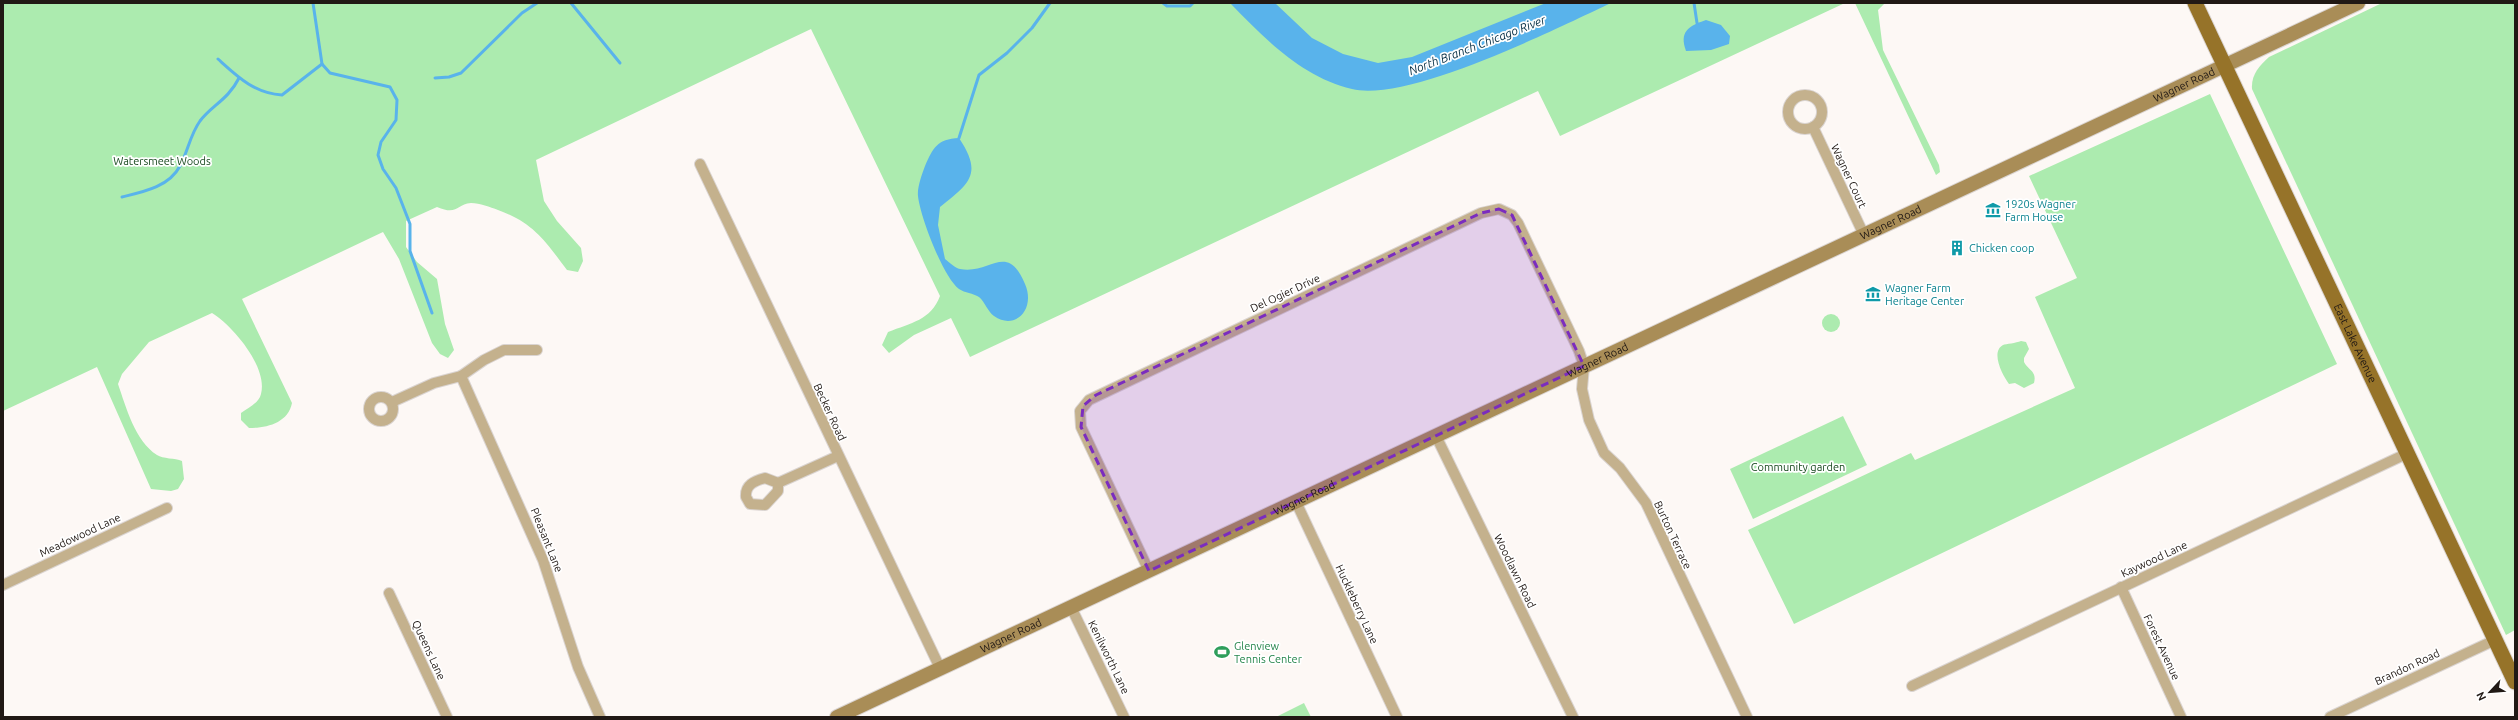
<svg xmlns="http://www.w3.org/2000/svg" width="2518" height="720" font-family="Ubuntu,sans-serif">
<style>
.green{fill:#acebaf}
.water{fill:#59b3eb}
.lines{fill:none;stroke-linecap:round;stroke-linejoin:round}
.stream{stroke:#59b3eb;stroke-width:3}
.street-casing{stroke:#dad4d1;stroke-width:12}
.secondary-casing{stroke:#dad4d1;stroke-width:16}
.primary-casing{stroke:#dad4d1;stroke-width:17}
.street{stroke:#c4b18d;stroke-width:10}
.secondary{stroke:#a98d57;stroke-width:14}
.primary{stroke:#967329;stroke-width:15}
.marked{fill:#7b2cbf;fill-opacity:0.2;stroke:#7b2cbf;stroke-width:3;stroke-dasharray:8 5;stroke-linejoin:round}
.labels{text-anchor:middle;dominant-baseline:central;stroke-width:3.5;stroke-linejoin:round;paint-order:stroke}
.street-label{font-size:11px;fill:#211915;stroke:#fff}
.park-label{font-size:11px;fill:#17491e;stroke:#fff}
.culture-label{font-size:11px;fill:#0d838f;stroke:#fff;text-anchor:start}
.leisure-label{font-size:11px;fill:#27864d;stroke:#fff;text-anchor:start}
.water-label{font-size:12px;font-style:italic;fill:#042d43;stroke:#fff}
</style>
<rect width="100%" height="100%" fill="#fdf8f5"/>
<g class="green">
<path d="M3,3H1845L1560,136L1538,91L970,357L951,318L914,335L889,353L882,345L888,332C911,323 931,320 940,296L811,29L536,160L544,201L557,221L581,248L583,261L578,272L567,270C545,241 534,223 498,210C490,207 480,203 471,203C456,204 458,216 437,207L406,221V247L417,262L437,279L445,324L454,350L448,358L440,354L432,343L399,259L383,232L242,299L292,403C288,423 267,428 249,428L241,420V413C248,408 259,403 261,394C268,367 233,326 212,313L149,342L122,374L118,384C126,407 135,441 157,455C163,459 175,458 182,461L184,479L178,489L171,491L151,489L97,367L3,411Z"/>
<polygon points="1855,3 1885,3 1878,10 1883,50 1939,165 1940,172 1936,175"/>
<path d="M2382,3H2515V630L2506,635L2252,89C2251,75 2259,66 2269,57Z"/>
<polygon points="2210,94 2337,364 1794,624 1748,530 1911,453 1915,460 2075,388 2035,297 2077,278 2029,176"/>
<circle cx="1831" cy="323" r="9"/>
<path d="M2021,341L2026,342L2029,349L2024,358V362C2029,371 2037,371 2034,383L2024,388L2015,383L2009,384C2003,376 1990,352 2003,345C2006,344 2016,343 2021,341Z"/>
<polygon points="1843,416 1867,465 1753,519 1730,469"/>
<polygon points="1304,703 1311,717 1276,717"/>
</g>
<g class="water">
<path d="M1230,3H1275L1312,38L1343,54L1378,63L1412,57L1546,3H1611C1558,28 1407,103 1352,89C1302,77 1265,39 1230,3Z"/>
<path d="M1706,20L1721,25L1730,36L1729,44L1711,50L1686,51C1679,32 1688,26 1706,20Z"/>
<path d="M959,138C983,174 970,183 940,207L938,225L945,259C949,262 955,268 960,269C990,275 1007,241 1025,284C1036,309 1015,331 994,316C988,312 985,302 979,297C973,293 965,293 959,289C943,277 920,216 918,196C917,188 922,174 925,166C933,148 937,139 959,138Z"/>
</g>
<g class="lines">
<g class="stream">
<polyline points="313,3 322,64 330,73 390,87 397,100 396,120 381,142 378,155 383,169 396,188 410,224 410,251 432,313"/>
<polyline points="571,3 620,63"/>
<polyline points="1163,3 1167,6 1190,6 1193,3"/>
<polyline points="1694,3 1697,23"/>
<path d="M218,59C238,77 254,93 282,95L322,64"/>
<polyline points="435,78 449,77 461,73 522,13 537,3"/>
<polyline points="959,138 979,75 1007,53 1032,28 1050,3"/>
<path d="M122,197C143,192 169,187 180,166C188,151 190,135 200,121C212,105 228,100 239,78"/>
</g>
<defs>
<g id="street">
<circle cx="1805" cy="112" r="17"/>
<polyline points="1813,127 1864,235"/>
<polyline points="700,164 940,668"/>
<polyline points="461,376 543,560 578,667 600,717"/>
<circle cx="381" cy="409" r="12"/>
<polyline points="392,402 434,383 461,376 484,360 504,350 537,350"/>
<polyline points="1436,436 1573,717"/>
<path d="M765,478L778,483V491L765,505L750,504L746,497C745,485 754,481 765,478Z"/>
<polyline points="778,483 838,456"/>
<polyline points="1296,502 1397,717"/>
<polyline points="1149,571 1081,427 1080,411 1089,400 1481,213 1499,209 1512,215 1518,223 1579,351 1584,366 1582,389 1589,420 1604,453 1620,468 1646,503 1747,717"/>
<polyline points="3,585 167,508"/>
<polyline points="2121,587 2181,717"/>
<polyline points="389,593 447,717"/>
<polyline points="1071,607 1124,717"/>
<polyline points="1912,686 2406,454"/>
<polyline points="2330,717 2495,640"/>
</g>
<g id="secondary">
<path id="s1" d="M837,717L2358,3"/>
</g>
<g id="primary">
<path id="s2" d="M2195,3L2515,682"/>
</g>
</defs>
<use href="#street" class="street-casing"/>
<use href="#secondary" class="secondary-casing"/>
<use href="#primary" class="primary-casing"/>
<use href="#street" class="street"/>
<use href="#secondary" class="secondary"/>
<use href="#primary" class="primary"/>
</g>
<path class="marked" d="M1499,209L1512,215L1584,366L1149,571L1081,427L1083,406L1096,395L1481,213Z"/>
<defs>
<symbol id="museum-bare" viewBox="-9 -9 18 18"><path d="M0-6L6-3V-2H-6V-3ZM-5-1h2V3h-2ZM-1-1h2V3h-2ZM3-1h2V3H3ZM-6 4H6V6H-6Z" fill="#0f9aa8" stroke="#fff" stroke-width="2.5" paint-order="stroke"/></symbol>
<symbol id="building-bare" viewBox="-9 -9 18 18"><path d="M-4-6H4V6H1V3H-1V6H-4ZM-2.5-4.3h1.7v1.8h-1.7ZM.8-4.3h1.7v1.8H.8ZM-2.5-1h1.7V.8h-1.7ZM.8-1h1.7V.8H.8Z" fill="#0f9aa8" stroke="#fff" stroke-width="2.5" paint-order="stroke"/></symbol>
<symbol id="stadium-bare" viewBox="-9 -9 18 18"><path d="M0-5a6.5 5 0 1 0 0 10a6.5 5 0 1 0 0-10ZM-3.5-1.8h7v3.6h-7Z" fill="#2e9e5b" stroke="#fff" stroke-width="2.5" paint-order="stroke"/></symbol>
</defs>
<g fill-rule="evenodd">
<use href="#museum-bare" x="1982" y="199" width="22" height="22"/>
<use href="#building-bare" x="1946" y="237" width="22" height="22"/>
<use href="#museum-bare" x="1862" y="283" width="22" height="22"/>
<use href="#stadium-bare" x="1211" y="641" width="22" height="22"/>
</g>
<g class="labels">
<g class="street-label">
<text stroke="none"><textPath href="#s1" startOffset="1488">Wagner Road</textPath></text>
<text transform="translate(1849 176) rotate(65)">Wagner Court</text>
<text stroke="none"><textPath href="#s1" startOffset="1164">Wagner Road</textPath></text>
<text transform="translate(1285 293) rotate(-25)">Del Ogier Drive</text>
<text stroke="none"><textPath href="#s2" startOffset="376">East Lake Avenue</textPath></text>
<text stroke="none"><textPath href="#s1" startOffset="840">Wagner Road</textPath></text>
<text transform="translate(830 412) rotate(65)">Becker Road</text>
<text stroke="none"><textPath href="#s1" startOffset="516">Wagner Road</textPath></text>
<text transform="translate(80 535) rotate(-25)">Meadowood Lane</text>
<text transform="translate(1673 535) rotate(65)">Burton Terrace</text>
<text transform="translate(547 540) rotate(68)">Pleasant Lane</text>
<text transform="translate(2154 559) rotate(-25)">Kaywood Lane</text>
<text transform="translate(1515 571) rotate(64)">Woodlawn Road</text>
<text transform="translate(1357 604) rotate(65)">Huckleberry Lane</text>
<text stroke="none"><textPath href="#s1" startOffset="192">Wagner Road</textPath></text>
<text transform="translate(2162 647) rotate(65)">Forest Avenue</text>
<text transform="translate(429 650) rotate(65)">Queens Lane</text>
<text transform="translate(1109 657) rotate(64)">Kenilworth Lane</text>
<text transform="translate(2407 667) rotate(-25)">Brandon Road</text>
</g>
<g class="park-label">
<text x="162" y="161">Watersmeet Woods</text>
<text x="1798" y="467">Community garden</text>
</g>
<g class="culture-label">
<text x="2005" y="204">1920s Wagner<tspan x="2005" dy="13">Farm House</tspan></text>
<text x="1969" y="248">Chicken coop</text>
<text x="1885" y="288">Wagner Farm<tspan x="1885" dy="13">Heritage Center</tspan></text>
</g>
<g class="leisure-label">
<text x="1234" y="646">Glenview<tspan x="1234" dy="13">Tennis Center</tspan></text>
</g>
<g class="water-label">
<text transform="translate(1477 45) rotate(-21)">North Branch Chicago River</text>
</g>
</g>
<rect width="2518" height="720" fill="none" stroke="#211915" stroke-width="8"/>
<g transform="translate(2490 692) rotate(244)" stroke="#ffffff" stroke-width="3" paint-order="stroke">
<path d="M0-3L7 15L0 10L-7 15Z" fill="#211915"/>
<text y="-6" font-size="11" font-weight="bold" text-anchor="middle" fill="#211915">N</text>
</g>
</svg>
